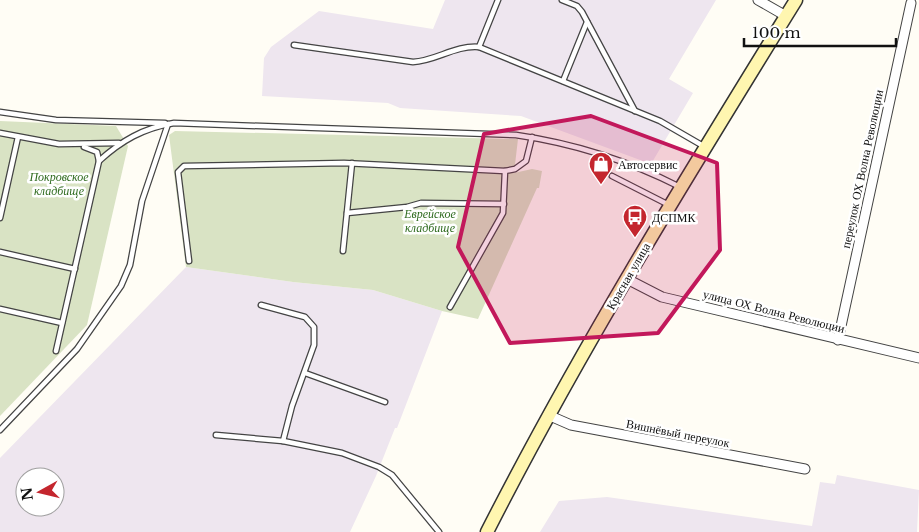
<svg xmlns="http://www.w3.org/2000/svg" width="919" height="532" font-family="'Libre Baskerville',serif">
<style>
.industrial{fill:#eee6ef;fill-rule:evenodd}
.cemetery{fill:#d9e3c4}
.lines{fill:none;stroke-linecap:round;stroke-linejoin:round}
.lane-casing{stroke:#444;stroke-width:7}
.street-casing{stroke:#444;stroke-width:11}
.secondary-casing{stroke:#333;stroke-width:15}
.lane{stroke:#fff;stroke-width:4.5}
.street{stroke:#fff;stroke-width:9}
.secondary{stroke:#fff6b0;stroke-width:12}
.marked{fill:#c2185b;fill-opacity:0.2;stroke:#c2185b;stroke-width:4;stroke-linejoin:round}
.labels{text-anchor:middle;dominant-baseline:central;stroke-width:5;stroke-linejoin:round;paint-order:stroke}
.poi-label{font-size:12px;fill:#111;stroke:#fff;text-anchor:start}
.street-label{font-size:12px;fill:#111;stroke:#fff}
.park-label{font-size:12px;font-style:italic;fill:#2f6b1f;stroke:#fff}
</style>
<rect width="100%" height="100%" fill="#fffdf5"/>
<g class="industrial">
<polygon points="445,0 716,0 669,79 693,93 651,164 521,116 400,108 388,103 262,96 264,58 271,47 319,11 433,29"/>
<path d="M186,267L293,282L373,290L442,311L397,428H395L376,476L350,532H0V458ZM25,477H55V507H25Z"/>
<polygon points="837,475 919,490 917,532 540,532 559,501 607,497 812,526 820,482 835,484"/>
</g>
<g class="cemetery">
<polygon points="0,121 116,126 128,146 87,325 0,416"/>
<polygon points="175,131 513,139 518,139 514,173 532,169 542,171 539,188 537,188 478,319 442,311 373,290 293,282 186,267 169,135"/>
</g>
<g class="lines">
<defs>
<g id="lane">
<polyline points="562,0 577,6 582,12 635,111"/>
<path d="M294,45L413,62C436,61 455,45 479,47L660,121L705,147"/>
<polyline points="479,47 498,0"/>
<polyline points="563,81 587,22"/>
<polyline points="0,112 56,120 165,123"/>
<polyline points="0,133 59,144 119,143"/>
<polyline points="84,147 97,152 99,161"/>
<polyline points="612,176 669,205"/>
<polyline points="347,213 407,207 421,203 504,204"/>
<polyline points="0,218 18,137"/>
<polyline points="343,251 352,163"/>
<polyline points="0,252 75,269"/>
<polyline points="189,261 178,172 184,166 344,163 505,171"/>
<polyline points="261,305 305,317 314,327 314,345 292,406 283,441"/>
<polyline points="450,307 503,213 505,171 515,169 526,161 532,137"/>
<polyline points="0,309 62,323"/>
<path d="M56,351L99,161C121,141 143,128 174,123L516,135C572,143 629,161 680,187"/>
<polyline points="305,373 385,402"/>
<polyline points="0,430 77,349 121,286 130,265 142,201 168,124"/>
<polyline points="216,435 283,441 342,453 379,467 392,475 439,532"/>
</g>
<g id="street">
<polyline points="758,0 786,16"/>
<polyline points="627,279 662,297 919,358"/>
<polyline points="838,340 911,3"/>
<polyline points="548,415 571,425 805,469"/>
</g>
<path id="secondary" d="M487,532C580,349 688,175 796,0"/>
</defs>
<use href="#lane" class="lane-casing"/>
<use href="#street" class="street-casing"/>
<use href="#secondary" class="secondary-casing"/>
<use href="#lane" class="lane"/>
<use href="#street" class="street"/>
<use href="#secondary" class="secondary"/>
</g>
<path class="marked" d="M591,116L717,163L720,250L658,333L510,343L458,247L484,134Z"/>
<defs>
<symbol id="shop-pin" viewBox="-11 -11 22 30"><path d="M0 17L-7.5 6A9.5 9.5 0 1 1 7.5 6Z" fill="#c4262e" stroke="#fff"/><path d="M-5-2.5h2.3a2.7 3.5 0 0 1 5.4 0H5L5.5 6h-11ZM-1.5-2.5h3a1.5 2.3 0 0 0-3 0Z" fill="#fff"/></symbol>
<symbol id="bus-pin" viewBox="-11 -11 22 30"><path d="M0 17L-7.5 6A9.5 9.5 0 1 1 7.5 6Z" fill="#c4262e" stroke="#fff"/><path d="M-5-6H5V4H4V6H2V4H-2V6H-4V4H-5ZM-3.5-4V0h7V-4ZM-3.5 1.2v1.5H-2V1.2ZM2 1.2v1.5H3.5V1.2Z" fill="#fff"/></symbol>
</defs>
<g fill-rule="evenodd">
<use href="#shop-pin" x="587" y="150" width="28" height="38"/>
<use href="#bus-pin" x="621" y="203" width="28" height="38"/>
</g>
<g class="labels">
<g class="poi-label">
<text x="618" y="164">Автосервис</text>
<text x="652" y="217">ДСПМК</text>
</g>
<g class="street-label">
<text transform="translate(862 169) rotate(-78)">переулок ОХ Волна Революции</text>
<text transform="translate(628 276) rotate(-60)">Красная улица</text>
<text transform="translate(774 311) rotate(14)">улица ОХ Волна Революции</text>
<text transform="translate(678 433) rotate(11)">Вишнёвый переулок</text>
</g>
<g class="park-label">
<text x="59" y="176">Покровское<tspan x="59" dy="14">кладбище</tspan></text>
<text x="430" y="213">Еврейское<tspan x="430" dy="14">кладбище</tspan></text>
</g>
</g>
<g transform="translate(40 492) rotate(262)"><circle r="24" fill="#ffffff" stroke="#a0a0a0"/>
<path d="M0-4L9 19L0 12L-9 19Z" fill="#c4262e"/>
<text y="-8" font-size="14" font-weight="bold" text-anchor="middle" fill="#111111">N</text>
</g>
<path d="M744 38v8h152v-8" fill="none" stroke="#111111" stroke-width="2.5"/>
<text x="752" y="38" font-size="15" fill="#111111" stroke="#ffffff" stroke-width="4" paint-order="stroke">100 m</text>
</svg>
